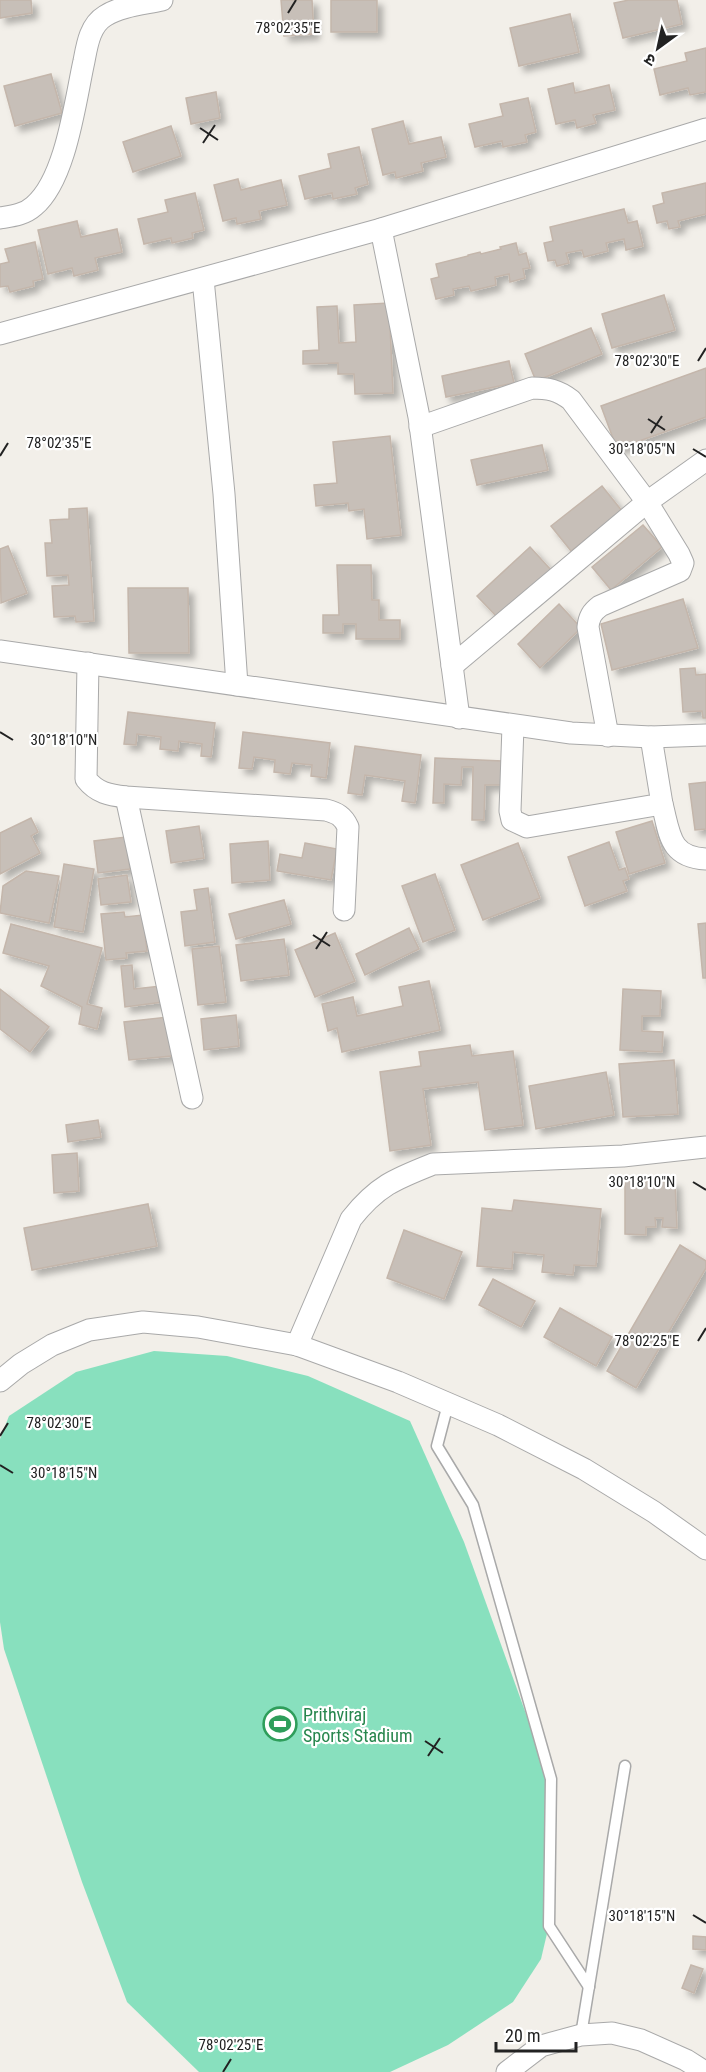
<svg xmlns="http://www.w3.org/2000/svg" width="706" height="2072" font-family="'Roboto Condensed','Noto Sans Devanagari',sans-serif">
<style>
.pitch{fill:#88e0be}
.building{fill:#c7bfb8;stroke:#c4b6ab;stroke-width:1.5;filter:url(#shadow)}
.lines{fill:none;stroke-linecap:round;stroke-linejoin:round}
.service-casing{stroke:#a9a9a9;stroke-width:13}
.minor-casing{stroke:#a9a9a9;stroke-width:23}
.service{stroke:#fff;stroke-width:10}
.minor{stroke:#fff;stroke-width:21}
.ticks{fill:none;stroke:#222;stroke-width:2}
.labels{text-anchor:middle;dominant-baseline:central;stroke-width:4.5;stroke-linejoin:round;paint-order:stroke}
.leisure-label{font-size:18px;fill:#27864d;stroke:#fff;text-anchor:start}
.ticks-label{font-size:15px;text-anchor:middle;fill:#222;stroke:#fff;stroke-width:4.5;stroke-linejoin:round;paint-order:stroke}
</style>
<defs>
<filter id="shadow"><feDropShadow dx="5.5" dy="5.5" stdDeviation="3" flood-color="#0004"/></filter>
</defs>
<rect width="100%" height="100%" fill="#f2efe9"/>
<polygon class="pitch" points="154,1351 227,1356 308,1376 410,1421 464,1542 557,1800 553,1908 541,1959 513,2002 448,2045 390,2072 199,2072 127,2002 82,1882 4,1649 0,1622 0,1439 9,1416 76,1372"/>
<g class="building">
<polygon points="0,0 31,0 32,13 0,18"/>
<polygon points="281,0 312,0 314,34 284,36"/>
<rect x="331" y="0" width="46" height="32"/>
<polygon points="629,0 677,0 682,24 623,38 614,3"/>
<polygon points="570,14 579,52 519,66 510,28"/>
<polygon points="706,48 706,92 690,95 688,88 660,95 654,69 687,61 685,53"/>
<polygon points="51,74 62,113 15,126 4,86"/>
<polygon points="573,83 575,93 609,85 615,110 593,115 596,123 577,128 575,120 556,124 548,89"/>
<polygon points="216,92 220,118 191,124 186,98"/>
<polygon points="528,98 536,132 525,135 527,142 503,147 502,141 475,147 469,124 503,116 500,104"/>
<polygon points="403,121 409,144 441,137 446,157 421,163 423,171 396,178 395,172 383,175 372,129"/>
<polygon points="171,126 181,156 133,172 123,142"/>
<polygon points="359,147 368,184 355,188 357,194 333,199 332,193 305,199 299,176 331,168 328,154"/>
<polygon points="238,179 241,190 281,180 287,205 259,211 261,219 237,224 236,218 223,221 214,185"/>
<polygon points="706,183 706,214 678,221 680,227 669,229 667,221 657,223 653,206 664,203 662,193"/>
<polygon points="195,193 204,230 192,233 193,238 172,243 171,238 144,244 138,219 168,212 165,200"/>
<polygon points="624,209 628,223 637,221 643,246 626,250 624,239 606,243 608,251 584,257 582,250 566,253 569,263 557,266 555,260 548,261 544,243 553,241 550,227"/>
<polygon points="77,221 81,237 117,229 122,252 95,258 98,270 74,276 72,268 48,274 38,230"/>
<polygon points="35,242 43,279 33,281 34,286 10,292 8,286 0,287 0,264 9,262 5,249"/>
<polygon points="516,243 519,255 526,253 530,268 523,269 525,278 510,282 509,274 495,277 496,285 471,291 469,286 453,289 454,295 436,299 431,279 439,277 436,264 468,256 468,255 480,252 481,254 501,249 500,247"/>
<polygon points="664,295 675,330 612,348 602,314"/>
<polygon points="389,303 393,393 355,394 354,374 338,374 338,363 303,364 303,351 319,350 317,307 337,306 339,343 356,342 354,305"/>
<polygon points="591,328 602,354 536,381 525,354"/>
<polygon points="509,361 514,383 446,397 442,376"/>
<polygon points="706,368 706,417 617,449 601,406"/>
<polygon points="390,436 401,535 367,539 364,509 349,511 348,503 316,506 314,485 337,483 333,442"/>
<polygon points="542,445 548,470 477,485 471,460"/>
<polygon points="602,486 622,511 571,551 551,526"/>
<polygon points="87,508 94,621 76,622 75,616 54,617 52,586 69,585 68,575 47,576 45,543 52,543 50,520 69,519 69,509"/>
<polygon points="643,525 662,547 611,590 592,567"/>
<polygon points="8,546 27,593 1,603 0,549"/>
<polygon points="530,547 551,570 498,618 477,596"/>
<polygon points="337,565 371,565 372,600 379,600 379,620 400,620 400,639 356,639 356,624 343,624 343,633 323,633 323,615 339,615"/>
<polygon points="128,588 188,588 189,653 129,653"/>
<polygon points="683,599 698,648 612,670 601,624"/>
<polygon points="559,604 581,628 540,668 518,644"/>
<polygon points="695,668 696,675 706,674 706,718 703,718 702,711 683,712 680,669"/>
<polygon points="128,712 215,723 211,757 201,756 202,744 179,741 178,751 160,749 161,737 137,734 136,745 124,744"/>
<polygon points="243,732 330,743 326,778 311,776 312,765 292,763 290,774 274,772 275,760 254,757 252,769 239,768"/>
<polygon points="355,746 421,755 415,803 402,801 405,781 365,775 362,795 348,793"/>
<polygon points="435,758 502,761 501,785 485,785 484,820 472,820 473,767 462,767 461,785 444,784 444,803 433,803"/>
<polygon points="706,782 706,829 695,830 689,784"/>
<polygon points="31,818 38,832 31,836 40,853 0,874 0,833"/>
<polygon points="652,821 665,863 629,874 616,832"/>
<polygon points="199,826 204,858 171,863 166,831"/>
<polygon points="126,837 130,869 98,873 94,841"/>
<polygon points="268,841 270,880 232,883 230,844"/>
<polygon points="609,842 619,870 625,868 629,879 623,881 627,891 585,906 568,857"/>
<polygon points="305,843 337,849 331,880 277,871 280,854 302,858"/>
<polygon points="518,843 540,898 483,920 461,865"/>
<polygon points="64,864 94,869 83,932 54,927"/>
<polygon points="26,871 59,876 49,923 0,913 3,886"/>
<polygon points="435,874 455,930 423,942 402,886"/>
<polygon points="127,875 131,902 101,905 98,879"/>
<polygon points="208,888 215,942 185,946 181,912 197,910 194,890"/>
<polygon points="284,900 291,924 236,939 229,914"/>
<polygon points="124,912 125,917 143,915 147,951 126,953 127,958 106,960 101,914"/>
<polygon points="706,923 706,978 703,978 698,924"/>
<polygon points="11,924 102,948 87,1004 102,1008 97,1029 79,1024 82,1007 41,986 49,966 3,953"/>
<polygon points="409,928 419,949 365,975 356,954"/>
<polygon points="335,933 355,981 315,997 295,950"/>
<polygon points="284,939 289,975 241,981 236,945"/>
<polygon points="219,946 226,1002 198,1005 192,949"/>
<polygon points="132,965 134,989 161,986 163,1002 125,1007 121,966"/>
<polygon points="429,981 440,1030 342,1052 337,1028 328,1031 322,1004 353,997 357,1016 403,1006 399,987"/>
<polygon points="0,989 49,1027 30,1052 0,1029"/>
<polygon points="623,989 661,991 660,1016 642,1016 642,1031 663,1032 662,1052 620,1050"/>
<polygon points="236,1015 239,1046 204,1050 201,1019"/>
<polygon points="168,1017 172,1056 129,1060 124,1022"/>
<polygon points="470,1045 472,1056 513,1051 523,1125 485,1130 478,1082 423,1089 431,1145 390,1151 380,1072 421,1066 419,1052"/>
<polygon points="674,1060 678,1114 623,1117 619,1064"/>
<polygon points="606,1072 614,1115 536,1129 529,1086"/>
<polygon points="98,1120 101,1137 68,1142 66,1125"/>
<polygon points="77,1153 79,1191 54,1193 52,1155"/>
<polygon points="625,1180 675,1182 677,1228 662,1227 663,1218 655,1218 656,1227 646,1227 646,1235 625,1234"/>
<polygon points="514,1200 601,1209 596,1266 574,1265 573,1275 542,1272 544,1255 513,1252 512,1269 477,1266 482,1208 512,1211"/>
<polygon points="148,1204 157,1246 32,1270 24,1228"/>
<polygon points="404,1230 462,1252 444,1299 387,1278"/>
<polygon points="680,1245 706,1261 706,1268 636,1388 607,1371"/>
<polygon points="493,1279 535,1301 521,1327 479,1305"/>
<polygon points="560,1308 612,1337 596,1366 544,1337"/>
<polygon points="693,1936 706,1937 706,1950 693,1949"/>
<polygon points="691,1965 703,1969 694,1993 682,1988"/>
</g>
<g class="lines">
<defs>
<g id="service">
<polyline points="448,1404 437,1446 473,1505 551,1779 549,1926 589,1987"/>
<polyline points="581,2035 625,1766"/>
</g>
<g id="minor">
<path d="M0,218C12,216 24,215 34,206C66,179 75,102 84,61C87,45 90,25 105,16C120,6 144,4 162,0"/>
<polyline points="203,279 224,494 237,685"/>
<polyline points="0,334 381,229"/>
<path d="M420,427L532,388C548,388 558,390 571,400L647,502L679,554L683,563L680,571L600,606C592,612 589,617 588,627L608,736"/>
<polyline points="0,651 571,733 651,737 706,735"/>
<path d="M88,663L86,779C97,793 109,795 126,797L326,810C337,813 343,816 348,827L344,910"/>
<polyline points="452,666 647,502 706,460"/>
<polyline points="459,718 419,417 381,229 706,129"/>
<polyline points="513,726 510,811 512,820 527,827 662,804 651,737"/>
<polyline points="126,797 192,1098"/>
<path d="M662,804C670,834 669,857 706,859"/>
<path d="M297,1345L351,1219C377,1186 395,1179 433,1164L623,1156L706,1147"/>
<polyline points="0,1381 21,1364 52,1345 89,1330 143,1322 198,1327 297,1345 398,1382 498,1425 584,1469 654,1512 706,1549"/>
<polyline points="507,2072 541,2046 581,2035 612,2033 641,2040 686,2060 705,2072"/>
</g>
</defs>
<use href="#service" class="service-casing"/>
<use href="#minor" class="minor-casing"/>
<use href="#service" class="service"/>
<use href="#minor" class="minor"/>
</g>
<path class="ticks" d="M288,13L296,0M200,128L218,140M203,143L215,125M698,361L706,348M648,419L665,430M651,433L662,416M693,449L706,457M0,456L8,443M0,732L13,740M313,935L330,946M316,949L327,932M693,1182L706,1190M698,1341L706,1328M0,1436L8,1423M0,1465L13,1473M425,1741L443,1753M428,1756L440,1738M693,1915L706,1923M223,2072L231,2059"/>
<defs>
<symbol id="stadium-ring" viewBox="-11 -11 22 22"><circle r="9.5" fill="#fff" stroke="#2e9e5b" stroke-width="1.5"/><path d="M0-5a6.5 5 0 1 0 0 10a6.5 5 0 1 0 0-10ZM-3.5-1.8h7v3.6h-7Z" fill="#2e9e5b"/></symbol>
</defs>
<g fill-rule="evenodd">
<use href="#stadium-ring" x="261" y="1705" width="38" height="38"/>
</g>
<g class="labels">
<g class="leisure-label">
<text x="303" y="1714">Prithviraj<tspan x="303" dy="21">Sports Stadium</tspan></text>
</g>
</g>
<g class="ticks-label">
<text x="288" y="33">78°02'35"E</text>
<text x="647" y="366">78°02'30"E</text>
<text x="59" y="448">78°02'35"E</text>
<text x="642" y="454">30°18'05"N</text>
<text x="64" y="745">30°18'10"N</text>
<text x="642" y="1187">30°18'10"N</text>
<text x="647" y="1346">78°02'25"E</text>
<text x="59" y="1428">78°02'30"E</text>
<text x="64" y="1478">30°18'15"N</text>
<text x="642" y="1921">30°18'15"N</text>
<text x="231" y="2050">78°02'25"E</text>
</g>
<g transform="translate(658 48) rotate(213)" stroke="#ffffff" stroke-width="4.5" paint-order="stroke">
<path d="M0-4.5L10 22L0 15L-10 22Z" fill="#222222"/>
<text y="-9" font-size="16" font-weight="bold" text-anchor="middle" fill="#222222">उ</text>
</g>
<path d="M496 2042v9h80v-9" fill="none" stroke="#222222" stroke-width="3"/>
<text x="505" y="2042" font-size="18" fill="#222222" stroke="#ffffff" stroke-width="4.5" paint-order="stroke">20 m</text>
</svg>
